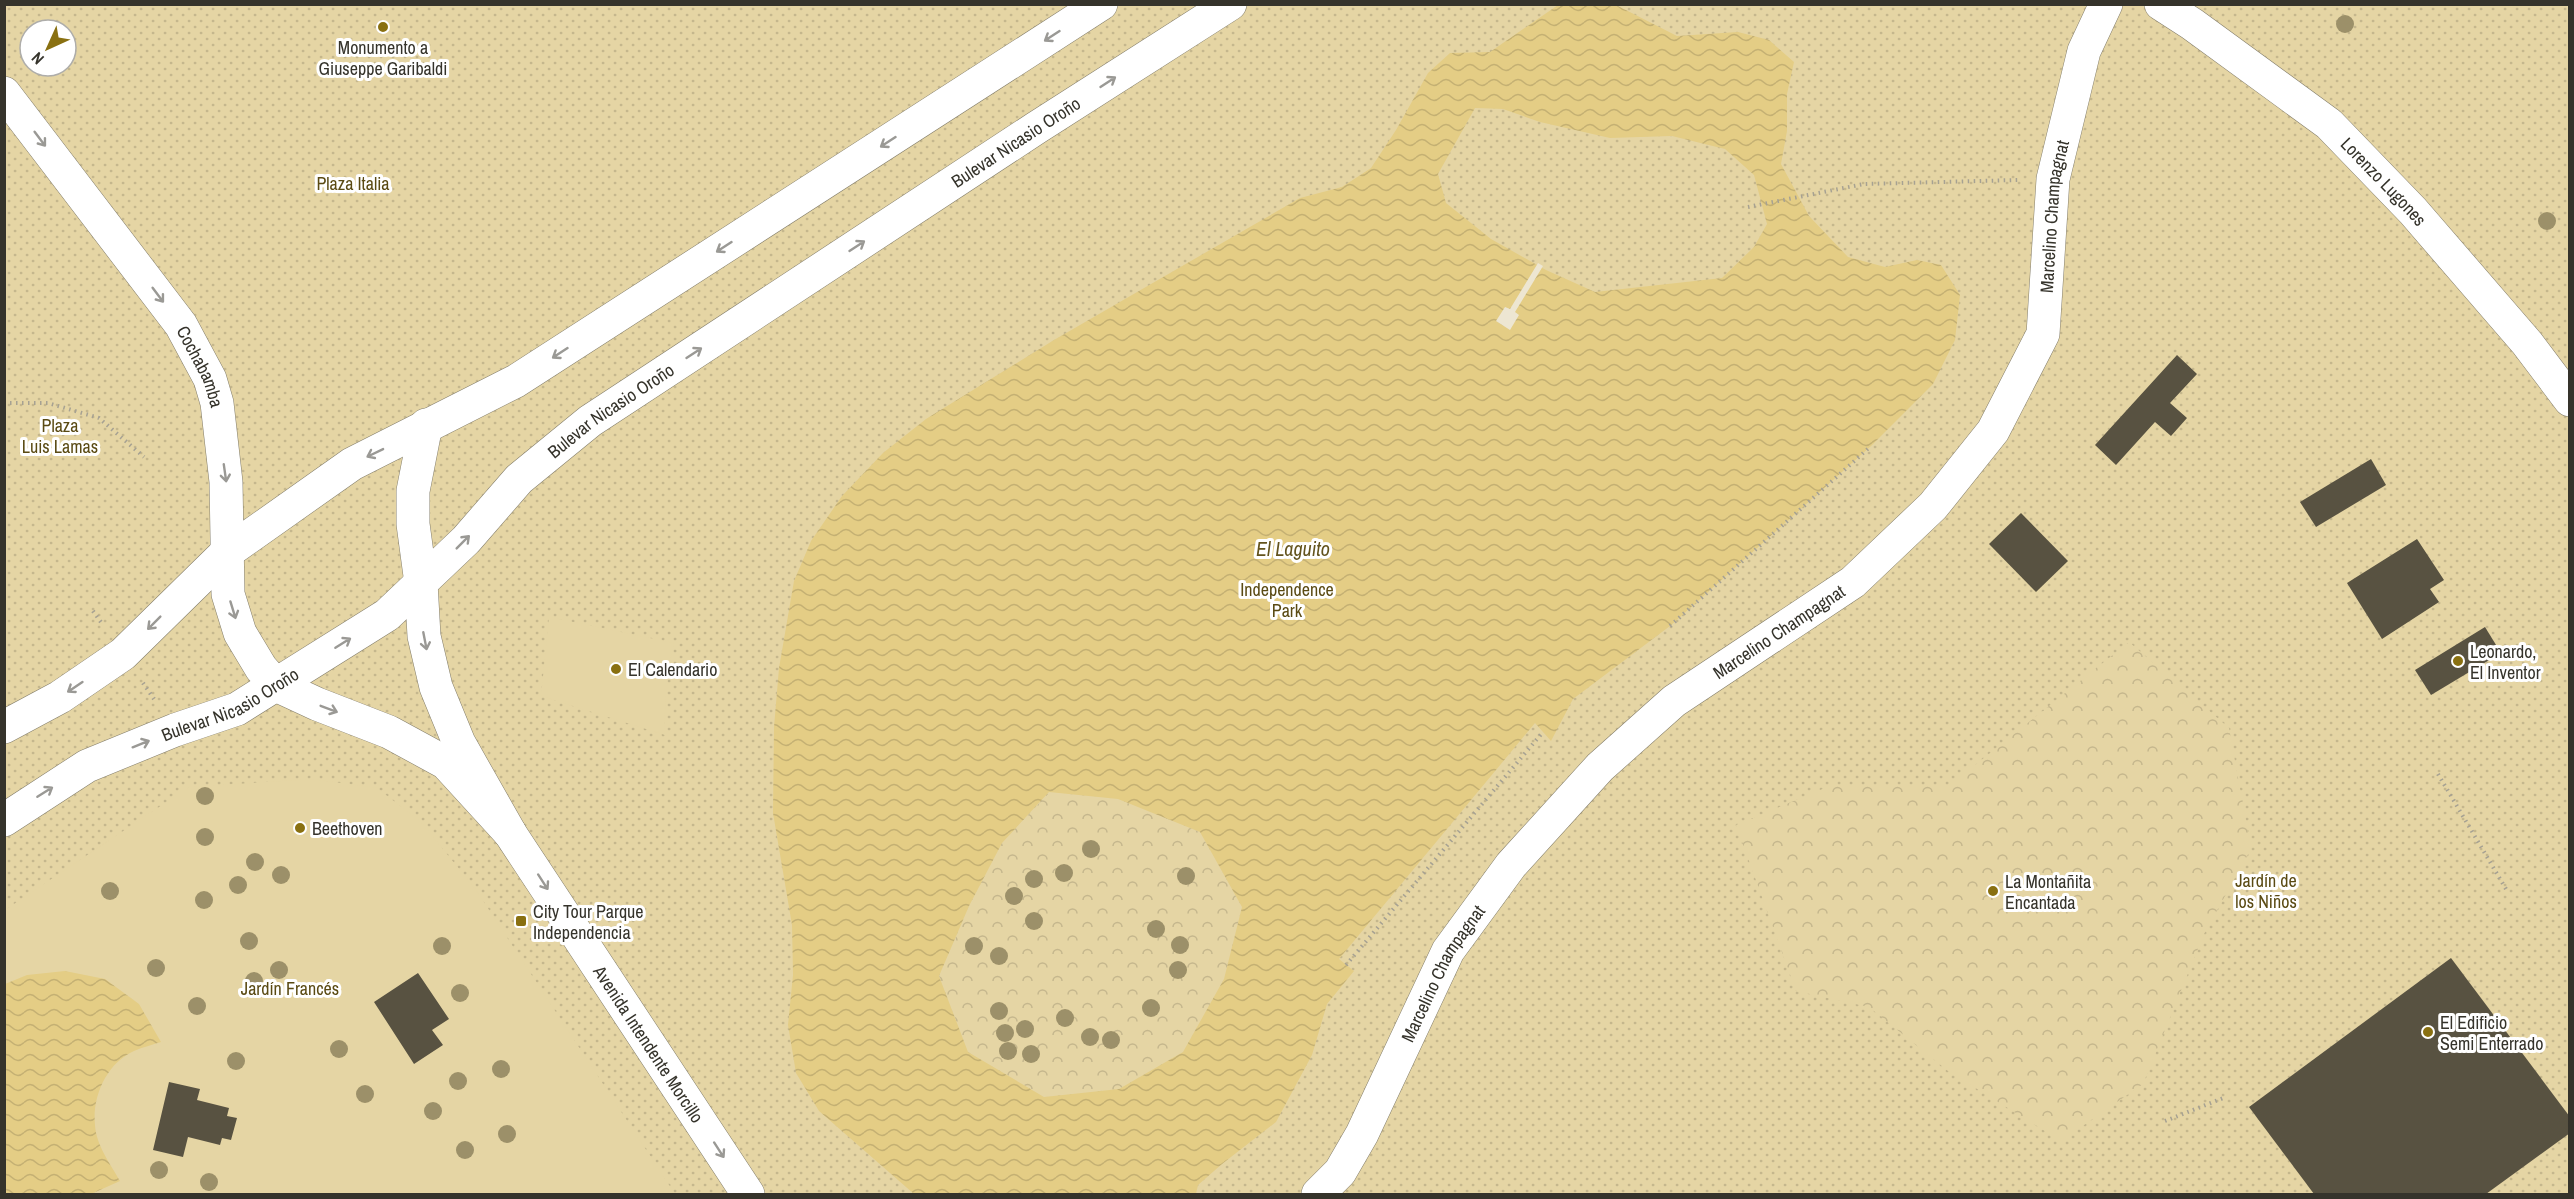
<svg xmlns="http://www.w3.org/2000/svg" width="2574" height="1199" font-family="'Archivo Narrow',sans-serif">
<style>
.grass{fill:url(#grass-dots);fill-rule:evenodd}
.forest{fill:url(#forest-crowns)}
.garden{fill:#e5d5a4}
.water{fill:url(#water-waves);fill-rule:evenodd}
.pier{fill:#ede6d2}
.building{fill:#585241}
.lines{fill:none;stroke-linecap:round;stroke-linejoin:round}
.street-casing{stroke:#847e6b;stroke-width:34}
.primary-casing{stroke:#847e6b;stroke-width:34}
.path{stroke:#a6a192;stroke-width:4;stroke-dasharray:1.5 4.5;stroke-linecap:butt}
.street{stroke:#fff;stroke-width:33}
.primary{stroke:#fff;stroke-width:33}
.tree{fill:#9c9069}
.oneway{stroke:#9a9995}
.poi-dot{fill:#897011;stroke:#fff;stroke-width:2}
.labels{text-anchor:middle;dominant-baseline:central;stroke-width:6;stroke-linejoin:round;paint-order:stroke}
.poi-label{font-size:18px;fill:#35332b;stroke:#fff;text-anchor:start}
.street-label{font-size:18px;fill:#35332b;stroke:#fff}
.park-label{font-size:18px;fill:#5a4a13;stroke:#fff}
.water-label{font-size:20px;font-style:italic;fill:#63531d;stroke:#fff}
</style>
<defs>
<pattern id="grass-dots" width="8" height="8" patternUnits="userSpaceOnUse" patternTransform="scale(1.5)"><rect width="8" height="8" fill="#e5d5a4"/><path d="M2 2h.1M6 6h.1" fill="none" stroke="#c5b78d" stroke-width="1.8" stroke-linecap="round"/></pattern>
<pattern id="forest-crowns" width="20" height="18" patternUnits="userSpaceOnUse" patternTransform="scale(1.5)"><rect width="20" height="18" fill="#e5d5a4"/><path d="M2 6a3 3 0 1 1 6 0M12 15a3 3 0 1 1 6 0" fill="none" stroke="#c5b78d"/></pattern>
<pattern id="water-waves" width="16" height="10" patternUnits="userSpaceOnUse" patternTransform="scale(1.5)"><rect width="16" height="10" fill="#e4cd85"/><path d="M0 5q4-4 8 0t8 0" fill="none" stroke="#c4b073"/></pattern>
</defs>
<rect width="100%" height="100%" fill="#ede6d2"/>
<path class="grass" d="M5,5H2569V1194H5ZM30,30H66V66H30Z"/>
<g class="forest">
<polygon points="2129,642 2229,728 2251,849 2204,934 2143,1084 2061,1141 1948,1071 1869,1007 1796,991 1736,825 1832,785 1950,785"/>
<polygon points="1050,792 1118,799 1200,832 1242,907 1224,979 1183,1052 1119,1089 1044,1097 968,1052 939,976 969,906 1002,842"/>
</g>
<g class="garden">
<path d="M549,617L674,643C667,674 664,703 665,735L541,696Z"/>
<polygon points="312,779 377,788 421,822 476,890 675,1194 5,1194 5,910 189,787"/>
</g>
<g class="water">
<path d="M1558,5H1616L1677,36L1738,32L1769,40L1794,62L1787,94V131L1781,164L1809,216L1848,257L1885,267L1917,260L1941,265L1960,295L1955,340L1933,384L1871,446L1670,626L1573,699L1551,741L1535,723L1339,959L1354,971L1327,1004L1312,1055L1276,1122L1222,1164L1198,1185L1196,1194H914L819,1111L796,1073L788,1025L793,975L792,925L773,813L774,727L779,668L794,581L811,541L842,496L883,453L926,419L1054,340L1300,198L1342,187L1371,168L1396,130L1428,73L1450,53L1490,52ZM1475,108L1503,109L1540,122L1610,138L1672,136L1725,149L1754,175L1767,224L1754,247L1722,278L1595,292L1546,270L1491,239L1446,203L1438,174ZM1049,792L1118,799L1200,832L1242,907L1224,979L1183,1052L1119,1089L1044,1097L968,1052L939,976L969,906L1002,843Z"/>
<path d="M65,971L105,979L139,1004L161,1042C152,1045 143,1047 134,1051C107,1063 92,1096 95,1125C96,1145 111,1165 120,1181L91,1194H4L5,984L27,975Z"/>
</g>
<polygon class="pier" points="1538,263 1543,266 1515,312 1519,315 1510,330 1496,321 1505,307 1510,309"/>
<g class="building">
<polygon points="2177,355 2197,374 2170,403 2187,418 2171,436 2155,422 2116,465 2095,445"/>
<polygon points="2371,459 2386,485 2316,527 2300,502"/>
<polygon points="2021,513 2068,561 2036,592 1989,544"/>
<polygon points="2417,539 2444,580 2430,589 2439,602 2382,639 2347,583"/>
<polygon points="2485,627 2501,653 2431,695 2415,670"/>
<polygon points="2451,958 2570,1117 2570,1133 2486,1194 2314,1194 2249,1107"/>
<polygon points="418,973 449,1019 432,1030 443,1045 414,1064 374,1002"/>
<polygon points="169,1082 200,1089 197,1100 229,1108 227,1116 237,1118 231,1140 222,1138 220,1145 188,1137 183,1157 153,1150"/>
</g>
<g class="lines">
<defs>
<g id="street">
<path id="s1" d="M2161,4L2192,24L2329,124L2413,211L2527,343L2570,400"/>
<path id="s2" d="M4,93L181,325L210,379L217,403L226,482L228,594L240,633L261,668L276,685L317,704L389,732L446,763L510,833"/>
<path id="s3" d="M421,583L424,636L436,687L459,743L510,833L748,1194"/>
<path id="s4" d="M1318,1194L1340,1172L1362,1134L1448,951L1511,865L1600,767L1674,701L1853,582L1933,506L1993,431L2043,334L2053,179L2084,51L2106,4"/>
</g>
<g id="primary">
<polyline points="421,583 413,524 413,491 426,425"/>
<polyline points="4,727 60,697 123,654 226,553 352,464 516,381 1101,4"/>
<path id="s5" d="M4,820L87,766L175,730L237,709L387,615L466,540L519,479L590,421L1036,128L1230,4"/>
</g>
</defs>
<use href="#street" class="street-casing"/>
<use href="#primary" class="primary-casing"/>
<g class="path">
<polyline points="1748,207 1864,184 2018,180"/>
<polyline points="4,403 48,403 99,418 144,457"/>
<polyline points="93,611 103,625"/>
<polyline points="1670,626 1871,446"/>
<polyline points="143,683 154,699"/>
<polyline points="2438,774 2506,889"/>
<polyline points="1346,965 1543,732"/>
<polyline points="2165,1121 2226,1097"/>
</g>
<use href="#street" class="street"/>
<use href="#primary" class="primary"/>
</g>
<g class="tree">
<circle cx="2345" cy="24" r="9"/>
<circle cx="2547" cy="221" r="9"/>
<circle cx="205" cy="796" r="9"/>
<circle cx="205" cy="837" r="9"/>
<circle cx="1091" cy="849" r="9"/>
<circle cx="255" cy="862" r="9"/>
<circle cx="1064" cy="873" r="9"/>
<circle cx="281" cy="875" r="9"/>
<circle cx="1186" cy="876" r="9"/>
<circle cx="1034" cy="879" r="9"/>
<circle cx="238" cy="885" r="9"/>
<circle cx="110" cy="891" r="9"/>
<circle cx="1014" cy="896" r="9"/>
<circle cx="204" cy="900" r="9"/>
<circle cx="1034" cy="921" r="9"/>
<circle cx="1156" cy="929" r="9"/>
<circle cx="249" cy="941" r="9"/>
<circle cx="1180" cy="945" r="9"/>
<circle cx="442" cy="946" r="9"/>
<circle cx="974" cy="946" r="9"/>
<circle cx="999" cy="956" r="9"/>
<circle cx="156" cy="968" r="9"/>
<circle cx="279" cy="970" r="9"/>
<circle cx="1178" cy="970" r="9"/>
<circle cx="254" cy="981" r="9"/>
<circle cx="460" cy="993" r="9"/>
<circle cx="197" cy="1006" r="9"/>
<circle cx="1151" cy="1008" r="9"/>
<circle cx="999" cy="1011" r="9"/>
<circle cx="1065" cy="1018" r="9"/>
<circle cx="1025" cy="1029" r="9"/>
<circle cx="1005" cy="1033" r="9"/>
<circle cx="1090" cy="1037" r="9"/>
<circle cx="1111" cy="1040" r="9"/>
<circle cx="339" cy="1049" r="9"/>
<circle cx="1008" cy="1051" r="9"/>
<circle cx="1031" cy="1054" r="9"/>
<circle cx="236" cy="1061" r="9"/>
<circle cx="501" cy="1069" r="9"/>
<circle cx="458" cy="1081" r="9"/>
<circle cx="365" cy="1094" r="9"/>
<circle cx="433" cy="1111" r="9"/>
<circle cx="507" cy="1134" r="9"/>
<circle cx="465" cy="1150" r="9"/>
<circle cx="159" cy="1170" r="9"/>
<circle cx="209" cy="1182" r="9"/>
</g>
<defs><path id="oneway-shaft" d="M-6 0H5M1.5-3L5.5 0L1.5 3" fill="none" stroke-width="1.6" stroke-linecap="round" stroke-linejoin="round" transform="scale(1.5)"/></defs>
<g class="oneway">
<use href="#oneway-shaft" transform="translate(1052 36) rotate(147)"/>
<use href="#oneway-shaft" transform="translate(1108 82) rotate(-33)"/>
<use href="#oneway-shaft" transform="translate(40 139) rotate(53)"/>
<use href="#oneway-shaft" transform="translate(888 142) rotate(147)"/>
<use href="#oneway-shaft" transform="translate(857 246) rotate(-33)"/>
<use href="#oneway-shaft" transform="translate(724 247) rotate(147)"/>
<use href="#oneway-shaft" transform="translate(158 295) rotate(53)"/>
<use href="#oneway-shaft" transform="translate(560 353) rotate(147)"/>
<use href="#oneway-shaft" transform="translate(694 353) rotate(-33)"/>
<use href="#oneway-shaft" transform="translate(375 453) rotate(154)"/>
<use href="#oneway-shaft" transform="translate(225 473) rotate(82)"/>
<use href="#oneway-shaft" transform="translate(463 542) rotate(-45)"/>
<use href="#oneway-shaft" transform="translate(233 610) rotate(73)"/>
<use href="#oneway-shaft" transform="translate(154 623) rotate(135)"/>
<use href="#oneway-shaft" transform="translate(425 641) rotate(79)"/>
<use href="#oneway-shaft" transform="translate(343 643) rotate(-32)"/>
<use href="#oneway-shaft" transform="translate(75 687) rotate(146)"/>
<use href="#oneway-shaft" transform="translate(329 709) rotate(21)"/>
<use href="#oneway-shaft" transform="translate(141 744) rotate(-22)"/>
<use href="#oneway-shaft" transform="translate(45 792) rotate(-32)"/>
<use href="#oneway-shaft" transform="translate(543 882) rotate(57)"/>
<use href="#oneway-shaft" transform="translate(719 1150) rotate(57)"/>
</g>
<g class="poi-dot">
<circle cx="383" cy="27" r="6"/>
<circle cx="2458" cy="661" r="6"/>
<circle cx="616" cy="669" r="6"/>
<circle cx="300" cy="828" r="6"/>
<circle cx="1993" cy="891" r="6"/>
<rect x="515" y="915" width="12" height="12" rx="3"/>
<circle cx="2428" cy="1032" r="6"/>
</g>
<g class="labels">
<g class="poi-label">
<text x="383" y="47" text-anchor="middle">Monumento a<tspan x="383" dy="21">Giuseppe Garibaldi</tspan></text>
<text x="2470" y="651">Leonardo,<tspan x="2470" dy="21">El Inventor</tspan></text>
<text x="628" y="669">El Calendario</text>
<text x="312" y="828">Beethoven</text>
<text x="2005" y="881">La Montañita<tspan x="2005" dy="21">Encantada</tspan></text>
<text x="533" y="911">City Tour Parque<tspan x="533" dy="21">Independencia</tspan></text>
<text x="2440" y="1022">El Edificio<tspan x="2440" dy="21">Semi Enterrado</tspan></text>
</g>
<g class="street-label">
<text stroke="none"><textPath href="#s5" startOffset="1227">Bulevar Nicasio Oroño</textPath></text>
<text stroke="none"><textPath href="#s1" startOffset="286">Lorenzo Lugones</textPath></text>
<text stroke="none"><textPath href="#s4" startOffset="1264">Marcelino Champagnat</textPath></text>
<text stroke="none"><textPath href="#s2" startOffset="338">Cochabamba</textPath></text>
<text stroke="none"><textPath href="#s5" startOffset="741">Bulevar Nicasio Oroño</textPath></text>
<text stroke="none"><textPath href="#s4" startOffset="741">Marcelino Champagnat</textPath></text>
<text stroke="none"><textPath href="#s5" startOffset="255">Bulevar Nicasio Oroño</textPath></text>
<text stroke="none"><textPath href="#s4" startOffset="255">Marcelino Champagnat</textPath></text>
<text stroke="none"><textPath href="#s3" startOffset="522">Avenida Intendente Morcillo</textPath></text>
</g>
<g class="park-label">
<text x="353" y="183">Plaza Italia</text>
<text x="60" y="425">Plaza<tspan x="60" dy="21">Luis Lamas</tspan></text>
<text x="1287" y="589">Independence<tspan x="1287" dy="21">Park</tspan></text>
<text x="2266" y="880">Jardín de<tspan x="2266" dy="21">los Niños</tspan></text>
<text x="290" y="988">Jardín Francés</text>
</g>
<g class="water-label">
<text x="1293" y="548">El Laguito</text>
</g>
</g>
<rect width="2574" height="1199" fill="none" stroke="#35332b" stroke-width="12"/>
<g transform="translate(48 48) rotate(225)"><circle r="28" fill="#ffffff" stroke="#aeadaa" stroke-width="1.5"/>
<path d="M0-4.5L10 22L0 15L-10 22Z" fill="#897011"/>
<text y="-9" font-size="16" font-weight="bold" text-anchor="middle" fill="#35332b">N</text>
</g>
</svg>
